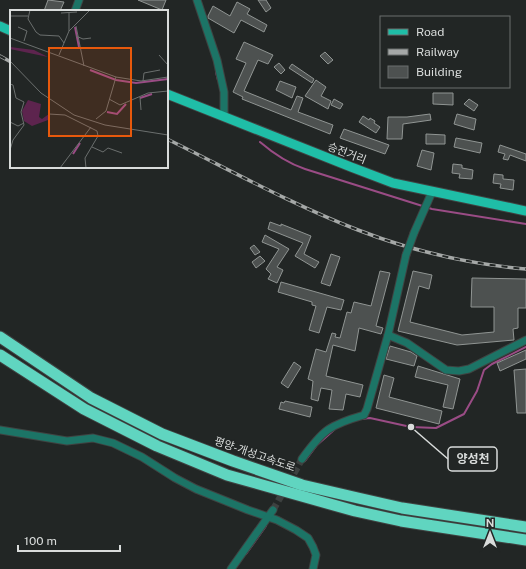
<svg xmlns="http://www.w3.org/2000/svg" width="526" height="569" font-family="'Public Sans','Noto Sans KR',sans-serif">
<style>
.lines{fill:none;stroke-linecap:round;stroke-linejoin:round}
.stream{stroke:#9a4c85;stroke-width:2}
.building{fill:#4d5150;stroke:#909593}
.minor-tunnel{stroke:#3d4140;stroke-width:7;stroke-dasharray:7 3.5;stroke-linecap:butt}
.minor-casing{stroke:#3f4342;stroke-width:9}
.major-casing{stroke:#3f4342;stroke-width:11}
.highway-casing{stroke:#3f4342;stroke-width:13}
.minor{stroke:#1c7466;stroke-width:7}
.major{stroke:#1fbea7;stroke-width:9}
.highway{stroke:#60d5c0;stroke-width:11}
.rail-casing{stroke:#a5a8a7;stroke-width:3.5}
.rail{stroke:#222625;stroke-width:2;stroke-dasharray:6;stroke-linecap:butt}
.minor-bridge-casing{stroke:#3f4342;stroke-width:9;stroke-linecap:butt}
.minor-bridge{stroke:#1c7466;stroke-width:7}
.labels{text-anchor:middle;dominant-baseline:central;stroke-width:3;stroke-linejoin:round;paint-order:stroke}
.street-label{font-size:11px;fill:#d9dcdb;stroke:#222625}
.inset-river{fill:none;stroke:#9a4c85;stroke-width:2}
.inset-road{fill:none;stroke:#6b6f6e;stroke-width:1}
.view{fill:#e8590c;fill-opacity:0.15;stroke:#e8590c;stroke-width:2}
.inset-edge{fill:none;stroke:#d9dcdb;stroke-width:2}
.leader{fill:none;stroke:#d9dcdb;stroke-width:1.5}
.callout-dot{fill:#d9dcdb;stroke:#222625;stroke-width:1.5}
.callout{fill:#222625;stroke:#d9dcdb;stroke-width:1.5}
.callout-label{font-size:12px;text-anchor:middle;font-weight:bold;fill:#d9dcdb}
</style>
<rect width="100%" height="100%" fill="#222625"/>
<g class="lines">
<g class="stream">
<polyline points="216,72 218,80"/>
<path d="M260,142C274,154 287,163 305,169L432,209L526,224"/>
<polyline points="361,419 370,418 411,427 436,428 464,414 477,391 484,370 492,364 526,347"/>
<polyline points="305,461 317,445 335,429"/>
<polyline points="246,554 266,526"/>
</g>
</g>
<g class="building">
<polygon points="48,0 64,2 60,11 44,11"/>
<polygon points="138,0 166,0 162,10"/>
<polygon points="258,0 266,0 271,8 266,12"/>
<polygon points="237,2 250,9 247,14 267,25 264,32 241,20 234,33 208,18 208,16 213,6 230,16"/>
<polygon points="244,42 273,55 268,64 258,60 244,91 291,110 297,96 303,98 298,112 333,125 330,134 242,99 243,97 233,92 246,63 236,59"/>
<polygon points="325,52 333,60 328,64 320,56"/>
<polygon points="279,63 285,70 281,74 274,67"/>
<polygon points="292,64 314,79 312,83 289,68"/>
<polygon points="316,80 326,87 321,96 331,101 328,109 305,96"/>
<polygon points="280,81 296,87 292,98 276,90"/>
<polygon points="433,93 453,93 453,105 433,104"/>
<polygon points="334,99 343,104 340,109 331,105"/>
<polygon points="469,99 478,105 474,111 464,104"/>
<polygon points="430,114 431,120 403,124 402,139 387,139 388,117 407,117"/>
<polygon points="457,114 476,119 474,130 454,124"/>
<polygon points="363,116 369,120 370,118 375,121 374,123 380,127 376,133 359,122"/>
<polygon points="344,129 389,145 385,154 340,138"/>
<polygon points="426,134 445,135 445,144 426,144"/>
<polygon points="456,138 482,143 480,153 454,147"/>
<polygon points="500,145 526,154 526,161 510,155 508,160 503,159 505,154 498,152"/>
<polygon points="422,150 434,153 431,170 417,166"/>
<polygon points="453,164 462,165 462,168 473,170 472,179 459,178 460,174 452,173"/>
<polygon points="494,174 503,175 503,179 514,180 513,190 500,188 501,184 493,183"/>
<polygon points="270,222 281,226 281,224 311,236 304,254 319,262 315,268 295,256 303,243 268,229"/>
<polygon points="265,235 289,249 277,267 283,270 277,283 268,279 271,274 266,269 279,249 262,242"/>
<polygon points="254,245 260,252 255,255 250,248"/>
<polygon points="331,254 340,257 330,286 321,283"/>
<polygon points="260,256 265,261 256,268 252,262"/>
<polygon points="380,271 390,273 376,326 383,328 381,334 359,328 355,351 333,345 326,376 363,385 360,397 346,394 343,410 329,409 332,390 321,388 318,401 311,399 313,381 308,379 316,349 326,352 332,333 336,334 335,337 340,338 347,312 351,313 354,302 371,306"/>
<polygon points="413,271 432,275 429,289 419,286 410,322 462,335 494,332 494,307 471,307 472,278 526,279 526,308 518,308 518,328 513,329 514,340 457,345 398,331"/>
<polygon points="281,282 344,300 341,310 327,307 319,333 309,330 316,306 312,305 312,302 278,292"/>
<polygon points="390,346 411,352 417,356 414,366 386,359"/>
<polygon points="526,350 526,359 500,371 497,363"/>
<polygon points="294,362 301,367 288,388 281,383"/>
<polygon points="418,366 460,379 453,409 443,407 448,385 415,377"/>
<polygon points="526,369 526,413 517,413 514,370"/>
<polygon points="384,375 394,378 389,397 442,411 439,424 376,408"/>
<polygon points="285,401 312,407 310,417 279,409 281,402 284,403"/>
</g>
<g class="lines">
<polyline class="minor-tunnel" points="273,510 302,459"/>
<defs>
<g id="minor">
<polyline points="197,0 217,60 224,92 224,117"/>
<polyline points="75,11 79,0"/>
<polyline points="414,233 432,192"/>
<polyline points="388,335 407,343 446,370 459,371 469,369 526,340"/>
<polyline points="0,430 67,441 93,438 113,443 142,457 175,478 196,489 248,510 277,520 296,530 308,538 313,547 316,555 313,569"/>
<path d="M302,459C323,430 329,425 364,415L367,409L388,335L406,255"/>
<polyline points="231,569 273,510"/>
</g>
<g id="major">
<polyline points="0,26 11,31"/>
<polyline points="167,94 351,167 393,183 526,211"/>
</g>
<g id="highway">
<polyline points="0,337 91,398 162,434 233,461 302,485 358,498 402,508 526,527"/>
<polyline points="0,355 84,409 157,446 227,475 355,511 401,521 526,540"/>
</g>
</defs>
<use href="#minor" class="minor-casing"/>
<use href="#major" class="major-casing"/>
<use href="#highway" class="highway-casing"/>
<use href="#minor" class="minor"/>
<use href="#major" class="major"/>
<use href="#highway" class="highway"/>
<defs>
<g id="rail">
<polyline points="0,56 11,62"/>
<path d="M167,139C230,170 293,205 358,230C412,251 469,264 526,269"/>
</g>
</defs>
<use href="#rail" class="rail-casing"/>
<use href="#rail" class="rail"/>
<defs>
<polyline id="minor-bridge" points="406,255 414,233"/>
</defs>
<use href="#minor-bridge" class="minor-bridge-casing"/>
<use href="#minor-bridge" class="minor-bridge"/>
</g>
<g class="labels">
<g class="street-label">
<text transform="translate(347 153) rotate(21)">승전거리</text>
<text transform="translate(255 454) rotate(19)">평양-개성고속도로</text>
</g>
</g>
<g transform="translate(10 10)">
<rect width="158" height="158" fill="#222625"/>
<path d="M0,37L24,40L38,47L0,39ZM18,90L31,94L29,107L32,109L39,104L38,110L22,116L14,111L12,101Z" fill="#5d244e"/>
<path class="inset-river" d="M65,17L69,37M80,60L106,70L126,73L158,69M130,88L142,84M97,102L107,104L116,94M63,144L70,133"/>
<path class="inset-road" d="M20,0L18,9L26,22L30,25L49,26L54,33M51,3L67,2M59,3V21M0,6H18M66,16L74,56M8,17L17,21L14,31M66,26L73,29L81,28M0,28L106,67L131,71L158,67M49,45L59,21L80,0M149,45L158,55M0,51L31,83L64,105L95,115L158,125M133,71L134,63L150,60M0,74L3,75L6,88L14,92L11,102L14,115L3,130L0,140M130,87L131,100M99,89L110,95L138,83L158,81M39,104L55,105L87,121L88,126L75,148L76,158M86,109L96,101L106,67M0,112L8,116L14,113M82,137L93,142L98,138L112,143M50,158L81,117"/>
<path class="view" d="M39,38H121V126H39Z"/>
<rect width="158" height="158" class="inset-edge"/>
</g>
<path class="leader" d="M411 427L448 459"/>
<circle class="callout-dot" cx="411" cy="427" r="4"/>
<rect class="callout" x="448" y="447" width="49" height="24" rx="4"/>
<g class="callout-label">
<text x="473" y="463">양성천</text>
</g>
<rect x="380" y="16" width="130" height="72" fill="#222625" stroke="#6b6f6e"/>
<rect x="388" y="29" width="20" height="6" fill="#1fbea7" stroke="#6b6f6e"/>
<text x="416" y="36" font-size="12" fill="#d9dcdb">Road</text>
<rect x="388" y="49" width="20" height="6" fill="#a5a8a7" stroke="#6b6f6e"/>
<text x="416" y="56" font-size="12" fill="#d9dcdb">Railway</text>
<rect x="388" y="66" width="20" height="12" fill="#4d5150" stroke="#6b6f6e"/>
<text x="416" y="76" font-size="12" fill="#d9dcdb">Building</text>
<g transform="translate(490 533)" stroke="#222625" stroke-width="3" paint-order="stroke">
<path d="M0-3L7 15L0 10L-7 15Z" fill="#d9dcdb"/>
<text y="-6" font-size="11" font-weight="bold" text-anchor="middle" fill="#d9dcdb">N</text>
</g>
<path d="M18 545v6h102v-6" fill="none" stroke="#d9dcdb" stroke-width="2"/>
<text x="24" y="545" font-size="12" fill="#d9dcdb" stroke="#222625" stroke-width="3" paint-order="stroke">100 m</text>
</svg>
